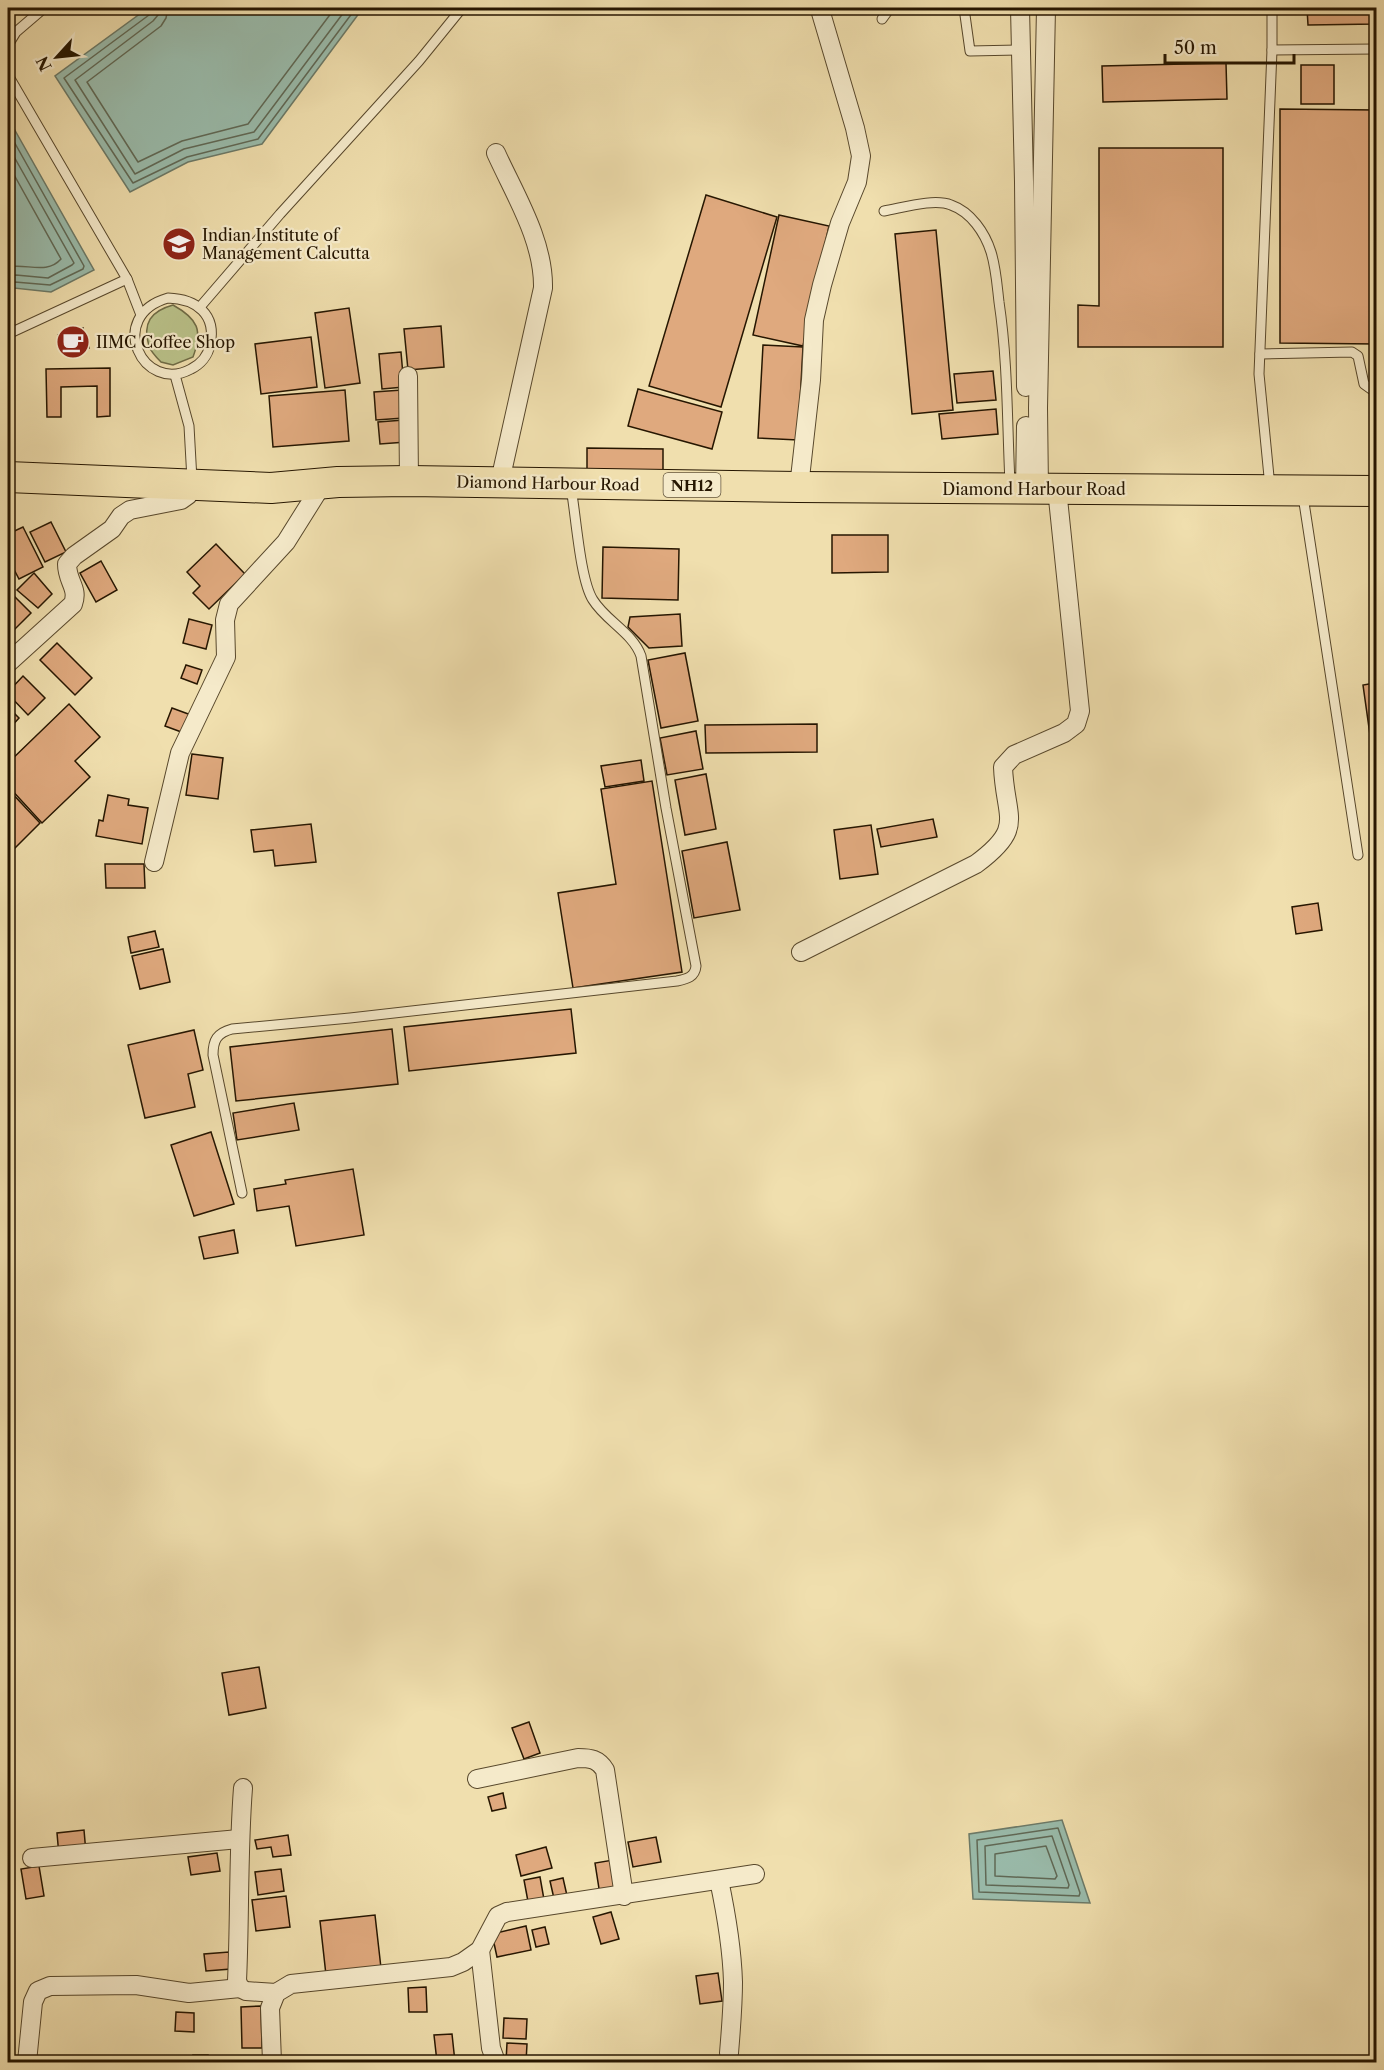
<svg xmlns="http://www.w3.org/2000/svg" width="1384" height="2070" font-family="'Libre Caslon Text',serif">
<style>
.green{fill:#bac28a;stroke:#706c46;stroke-width:1.5}
.water{fill:#9abcac;stroke:#6c7a68;stroke-width:1.5}
.lines{fill:none;stroke-linecap:round;stroke-linejoin:round}
.shore{stroke:#606956;stroke-width:1.5}
.building{fill:#dfa97e;stroke:#261601;stroke-width:1.5}
.service-casing{stroke:#58482c;stroke-width:11}
.minor-casing{stroke:#58482c;stroke-width:20}
.trunk-casing{stroke:#261601;stroke-width:32}
.service{stroke:#f5eaca;stroke-width:9}
.minor{stroke:#f5eaca;stroke-width:18}
.trunk{stroke:#f0dfae;stroke-width:30}
.labels{text-anchor:middle;dominant-baseline:central;stroke-width:4.5;stroke-linejoin:round;paint-order:stroke}
.shield{fill:#f5eaca;stroke:#64563d;stroke-width:1.5}
.shield-label{font-size:15px;font-weight:bold;fill:#261601}
.poi-label{font-size:16px;fill:#261601;stroke:#f5eaca;text-anchor:start}
.street-label{font-size:16px;fill:#261601;stroke:#f5eaca}
</style>
<rect width="100%" height="100%" fill="#f0dfae"/>
<filter id="stains"><feTurbulence type="fractalNoise" baseFrequency=".00333" numOctaves="4"/><feColorMatrix values="0 0 0 0 .2 0 0 0 0 .09 0 0 0 0 .02 0 0 0 .5 -.17"/></filter>
<radialGradient id="worn" r=".72"><stop offset=".6" stop-color="#630" stop-opacity="0"/><stop offset="1" stop-color="#630" stop-opacity=".3"/></radialGradient>
<path class="green" d="M173,305C198,319 203,330 193,357L173,365L161,362C157,358 151,352 149,346C142,323 151,311 173,305Z"/>
<g class="water">
<polygon points="148,8 363,8 262,144 188,162 130,192 55,76"/>
<polygon points="8,118 94,270 51,292 14,288 8,305"/>
<polygon points="1062,1820 1090,1903 973,1899 969,1834"/>
</g>
<g class="lines">
<g class="shore">
<polyline points="151,8 149,15 64,78 133,183 187,157 258,139 356,8"/>
<polyline points="159,8 158,15 153,21 75,80 135,174 184,149 254,132 347,8"/>
<polyline points="168,8 166,18 161,26 87,82 138,162 182,141 248,124 335,8"/>
<polyline points="8,131 84,266 83,269 50,285 15,282 10,284 8,289"/>
<polyline points="8,146 74,263 72,265 48,278 16,275 8,277"/>
<path d="M8,164L61,259C47,275 26,263 8,267"/>
<polygon points="1058,1828 1080,1893 1079,1896 979,1892 977,1840"/>
<polygon points="1052,1836 1069,1885 1068,1888 986,1885 985,1846"/>
<polygon points="1046,1846 1057,1876 1055,1879 995,1876 995,1854"/>
</g>
</g>
<g class="building">
<polygon points="1307,8 1376,8 1376,24 1308,25"/>
<polygon points="1226,63 1227,99 1103,102 1102,66"/>
<rect x="1301" y="65" width="33" height="39"/>
<polygon points="1280,109 1376,110 1376,378 1376,344 1280,343"/>
<polygon points="1099,148 1223,148 1223,347 1078,347 1078,305 1099,306"/>
<polygon points="706,195 777,217 721,407 649,386"/>
<polygon points="779,215 829,226 803,346 753,335"/>
<polygon points="936,230 953,410 912,414 895,234"/>
<polygon points="349,308 360,383 325,388 315,313"/>
<polygon points="441,326 444,367 408,370 404,329"/>
<polygon points="83,328 89,348 64,355 58,335"/>
<polygon points="311,337 317,387 261,394 255,344"/>
<polygon points="763,345 803,347 798,440 758,438"/>
<polygon points="401,352 404,387 382,389 379,354"/>
<polygon points="110,368 110,416 97,417 97,386 61,387 61,417 47,417 46,369"/>
<polygon points="993,371 996,400 957,403 954,374"/>
<polygon points="638,389 722,412 712,449 628,426"/>
<polygon points="345,390 349,441 273,447 269,396"/>
<polygon points="402,390 404,418 376,420 374,392"/>
<polygon points="996,409 998,434 942,439 939,414"/>
<polygon points="404,420 406,442 380,444 378,422"/>
<polygon points="587,448 663,449 663,478 587,476"/>
<polygon points="51,522 66,552 45,562 30,532"/>
<polygon points="23,527 43,567 19,579 8,558 8,534"/>
<polygon points="832,535 888,535 888,572 832,573"/>
<polygon points="216,544 245,574 209,609 193,593 200,586 187,572"/>
<polygon points="603,547 679,549 678,600 602,598"/>
<polygon points="101,561 117,590 96,602 80,573"/>
<polygon points="34,573 52,594 38,608 17,590"/>
<polygon points="12,594 31,613 14,630 8,623 8,599"/>
<polygon points="680,614 682,646 649,648 628,627 630,617"/>
<polygon points="189,619 212,625 206,649 183,643"/>
<polygon points="57,643 92,678 75,695 40,660"/>
<polygon points="685,653 698,721 661,728 648,660"/>
<polygon points="186,665 202,670 197,684 181,678"/>
<polygon points="23,676 45,698 28,715 8,694 8,692"/>
<polygon points="1375,683 1376,742 1371,742 1363,685"/>
<polygon points="69,704 100,737 75,761 90,777 42,823 8,786 8,763"/>
<polygon points="8,707 19,718 8,730"/>
<polygon points="172,708 191,715 184,733 165,726"/>
<polygon points="817,724 817,752 706,753 705,725"/>
<polygon points="696,731 703,769 667,775 660,738"/>
<polygon points="192,754 223,758 218,799 186,795"/>
<polygon points="641,760 644,781 605,787 601,766"/>
<polygon points="706,774 716,829 685,835 675,780"/>
<polygon points="652,781 682,972 573,988 558,893 616,884 601,789"/>
<polygon points="8,789 40,823 8,855"/>
<polygon points="108,795 129,799 128,805 148,808 142,844 96,836 99,820 103,821"/>
<polygon points="933,819 937,837 881,847 877,829"/>
<polygon points="311,824 316,862 275,866 273,850 254,852 251,830"/>
<polygon points="871,825 878,874 840,879 834,830"/>
<polygon points="727,842 740,910 694,918 682,851"/>
<polygon points="105,864 144,864 145,888 106,888"/>
<polygon points="1318,903 1322,930 1296,934 1292,907"/>
<polygon points="155,931 159,947 131,953 128,937"/>
<polygon points="163,949 170,982 140,989 132,956"/>
<polygon points="571,1009 576,1053 409,1071 404,1027"/>
<polygon points="392,1029 398,1084 236,1101 230,1047"/>
<polygon points="194,1030 203,1070 188,1074 195,1107 145,1118 128,1045"/>
<polygon points="294,1103 299,1130 237,1140 233,1113"/>
<polygon points="211,1132 234,1204 194,1216 171,1145"/>
<polygon points="353,1169 364,1235 296,1246 289,1206 257,1211 254,1189 286,1184 285,1180"/>
<polygon points="234,1230 238,1253 204,1259 199,1237"/>
<polygon points="259,1667 266,1708 229,1715 222,1673"/>
<polygon points="529,1722 540,1753 524,1759 512,1728"/>
<polygon points="503,1793 506,1808 492,1811 488,1797"/>
<polygon points="84,1830 86,1853 59,1856 57,1833"/>
<polygon points="288,1835 291,1855 273,1857 271,1847 257,1849 255,1840"/>
<polygon points="656,1837 661,1862 633,1867 628,1842"/>
<polygon points="546,1847 552,1868 521,1876 516,1855"/>
<polygon points="217,1853 220,1871 191,1875 188,1857"/>
<polygon points="613,1860 618,1892 600,1895 595,1863"/>
<polygon points="39,1866 44,1896 26,1899 21,1869"/>
<polygon points="281,1869 284,1891 258,1895 255,1872"/>
<polygon points="540,1877 545,1905 529,1907 524,1880"/>
<polygon points="563,1878 568,1900 555,1903 550,1881"/>
<polygon points="286,1896 290,1927 256,1931 252,1900"/>
<polygon points="611,1912 619,1939 601,1944 593,1917"/>
<polygon points="375,1915 381,1968 326,1975 320,1921"/>
<polygon points="526,1926 531,1950 497,1957 492,1934"/>
<polygon points="545,1927 549,1944 536,1947 532,1930"/>
<polygon points="229,1952 231,1969 206,1971 204,1954"/>
<polygon points="718,1973 722,2001 700,2004 696,1976"/>
<polygon points="426,1987 427,2012 409,2012 408,1988"/>
<polygon points="261,2006 262,2048 242,2048 241,2007"/>
<polygon points="176,2012 194,2013 194,2032 175,2031"/>
<polygon points="504,2018 527,2019 526,2039 503,2038"/>
<polygon points="452,2034 455,2062 437,2062 434,2035"/>
<polygon points="507,2043 527,2044 526,2062 506,2062"/>
<polygon points="193,2055 208,2055 208,2062 194,2062"/>
</g>
<g class="lines">
<defs>
<g id="service">
<polyline points="964,8 970,51 1021,50"/>
<polyline points="882,19 890,8"/>
<polyline points="8,45 16,32 44,8"/>
<polyline points="1272,50 1376,49"/>
<polyline points="8,75 127,279 141,315"/>
<path d="M884,211C902,208 934,198 951,205C971,212 985,233 991,252C996,268 997,285 999,302C1008,362 1007,423 1010,483"/>
<path d="M168,298C196,299 217,314 210,345C208,355 201,364 191,369C143,395 105,316 168,298Z"/>
<polyline points="200,307 280,214 419,61 462,8"/>
<polyline points="8,334 127,279"/>
<polyline points="1260,354 1352,352 1358,356 1364,384 1371,389 1376,389"/>
<polyline points="175,375 189,426 192,480"/>
<polyline points="1270,487 1259,374 1272,50 1272,8"/>
<polyline points="1303,496 1358,855"/>
<path d="M242,1193L213,1055C213,1040 217,1033 232,1029L350,1018L677,981C687,979 695,977 696,966L666,808L641,656C633,633 606,621 593,600C580,580 576,515 571,488"/>
</g>
<g id="minor">
<polyline points="1020,8 1024,182 1026,387"/>
<path d="M496,153C515,195 544,241 543,288L500,481"/>
<polyline points="408,376 409,481"/>
<polyline points="799,487 811,380 814,320 822,285 840,223 857,182 861,156 855,128 821,13"/>
<polyline points="1025,489 1026,426"/>
<polyline points="1039,489 1038,408 1046,8"/>
<path d="M8,663L73,604C79,588 67,582 67,564L74,556L112,529L121,516L130,510L181,500L188,495L193,485"/>
<polyline points="154,862 180,753 226,657 225,620 229,604 286,542 323,483"/>
<path d="M801,952L976,864C1026,827 1005,819 1003,767L1014,755L1064,733L1076,724L1080,711L1057,489"/>
<path d="M477,1779L578,1758C591,1758 598,1759 605,1770L624,1896"/>
<path d="M243,1788C238,1852 240,1917 237,1981L240,1988L246,1991L276,1993"/>
<polyline points="32,1858 239,1839"/>
<path d="M719,1880C726,1913 732,1948 733,1982C733,2006 731,2029 729,2053"/>
<polyline points="480,1950 491,2048 496,2062"/>
<polyline points="27,2062 33,2002 38,1991 50,1986 136,1985 189,1993 240,1988"/>
<polyline points="272,2062 270,2008 276,1993 291,1984 451,1967 463,1962 480,1950 498,1916 507,1912 755,1874"/>
</g>
<polyline id="trunk" points="8,477 271,488 338,482 409,481 799,487 1376,491"/>
</defs>
<use href="#service" class="service-casing"/>
<use href="#minor" class="minor-casing"/>
<use href="#trunk" class="trunk-casing"/>
<use href="#service" class="service"/>
<use href="#minor" class="minor"/>
<use href="#trunk" class="trunk"/>
</g>
<defs>
<symbol id="university-disc" viewBox="-11 -11 22 22"><circle r="9.5" fill="#8f2418" stroke="#f5eaca"/><path d="M0-5L7-2L0 1L-7-2ZM-4 1L0 2.5L4 1V4Q0 6-4 4Z" fill="#fff"/></symbol>
<symbol id="cafe-disc" viewBox="-11 -11 22 22"><circle r="9.5" fill="#8f2418" stroke="#f5eaca"/><path d="M-5.5-4.5H6V0H3Q3 3.5 0 3.5H-2.5Q-5.5 3.5-5.5 0ZM3-3.2v2h1.7v-2ZM-6 4.5H4V6H-6Z" fill="#fff"/></symbol>
</defs>
<g fill-rule="evenodd">
<use href="#university-disc" x="160" y="225" width="38" height="38"/>
<use href="#cafe-disc" x="54" y="323" width="38" height="38"/>
</g>
<g class="labels">
<rect class="shield" x="663.5" y="473" width="57" height="24" rx="4.5"/>
<g class="shield-label">
<text x="692" y="485">NH12</text>
</g>
<g class="poi-label">
<text x="202" y="235">Indian Institute of<tspan x="202" dy="18">Management Calcutta</tspan></text>
<text x="96" y="342">IIMC Coffee Shop</text>
</g>
<g class="street-label">
<text transform="translate(548 483) rotate(1)">Diamond Harbour Road</text>
<text x="1034" y="489">Diamond Harbour Road</text>
</g>
</g>
<rect width="1384" height="2070" fill="none" stroke="#f0dfae" stroke-width="30"/>
<rect x="9" y="9" width="1366" height="2052" fill="none" stroke="#261601" stroke-width="3"/>
<rect x="15" y="15" width="1354" height="2040" fill="none" stroke="#261601" stroke-width="1.5"/>
<g transform="translate(57 57) rotate(243)" stroke="#f5eaca" stroke-width="4.5" paint-order="stroke">
<path d="M0-4.5L10 22L0 15L-10 22Z" fill="#261601"/>
<text y="-9" font-size="16" font-weight="bold" text-anchor="middle" fill="#261601">N</text>
</g>
<path d="M1165 54v9h129v-9" fill="none" stroke="#261601" stroke-width="3"/>
<text x="1174" y="54" font-size="18" fill="#261601" stroke="#f5eaca" stroke-width="4.5" paint-order="stroke">50 m</text>
<rect width="100%" height="100%" filter="url(#stains)"/>
<rect width="100%" height="100%" fill="url(#worn)"/>
</svg>
